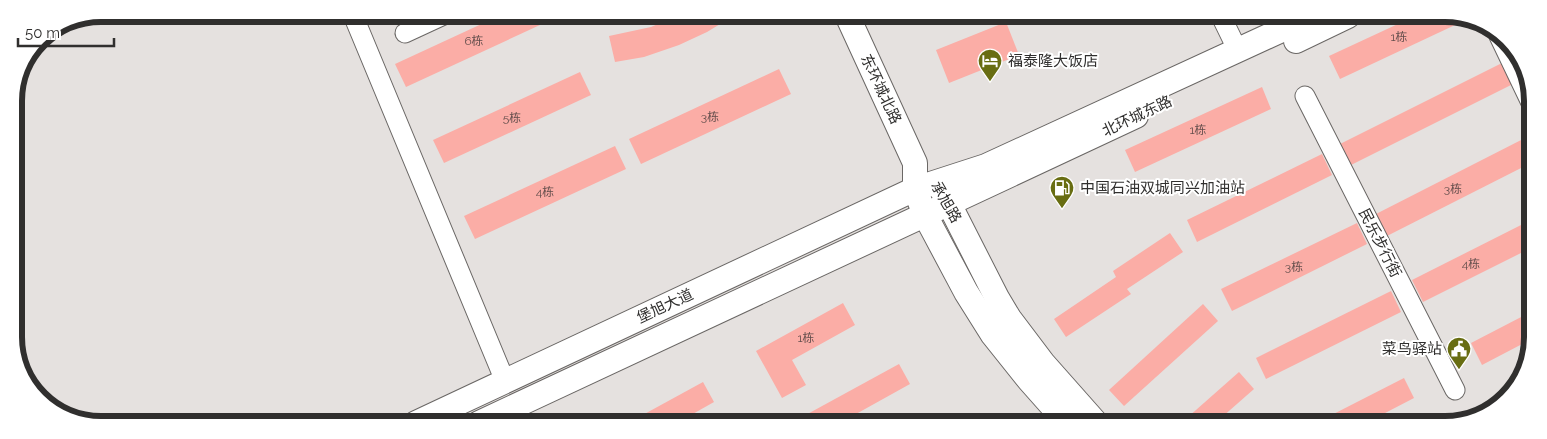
<svg xmlns="http://www.w3.org/2000/svg" width="1547" height="439" font-family="Raleway,'Noto Sans SC',sans-serif">
<style>
.green{fill:#c9d5a1}
.building{fill:#fbada6}
.lines{fill:none;stroke-linecap:round;stroke-linejoin:round}
.minor-casing{stroke:#6a6765;stroke-width:21}
.major-casing{stroke:#6a6765;stroke-width:26}
.minor{stroke:#fff;stroke-width:19}
.major{stroke:#fff;stroke-width:24}
.labels{text-anchor:middle;dominant-baseline:central;stroke-width:4;stroke-linejoin:round;paint-order:stroke}
.number-label{font-size:12px;fill:#634e4c}
.poi-label{font-size:15px;fill:#302f2e;stroke:#fff;text-anchor:start}
.street-label{font-size:15px;fill:#302f2e;stroke:#fff}
.rim{fill:none;stroke:#302f2e;stroke-width:6}
</style>
<rect width="100%" height="100%" fill="#e5e1df"/>
<polygon class="green" points="765,413 770,414 775,424 754,424 754,418"/>
<g class="building">
<polygon points="501,15 551,15 553,19 406,87 395,64"/>
<polygon points="679,15 735,15 707,32 679,45 644,57 615,62 609,36 651,27"/>
<polygon points="1413,17 1470,18 1340,79 1329,56"/>
<polygon points="1006,22 1019,55 949,83 936,50"/>
<polygon points="1504,62 1515,83 1351,165 1340,144"/>
<polygon points="779,69 791,94 641,164 629,139"/>
<polygon points="580,72 591,95 444,163 433,140"/>
<polygon points="1262,87 1271,109 1135,172 1125,150"/>
<polygon points="1531,135 1531,163 1385,237 1374,215"/>
<polygon points="615,146 626,169 475,239 464,216"/>
<polygon points="1322,154 1332,175 1197,242 1187,220"/>
<polygon points="1531,220 1531,248 1423,302 1412,280"/>
<polygon points="1357,223 1367,244 1232,311 1221,289"/>
<polygon points="1170,233 1183,252 1127,289 1131,294 1066,337 1054,319 1116,277 1113,271"/>
<polygon points="1391,291 1401,312 1266,379 1256,358"/>
<polygon points="843,303 855,325 792,360 806,385 782,398 756,351"/>
<polygon points="1203,304 1218,321 1124,406 1109,390"/>
<polygon points="1531,312 1530,340 1482,365 1471,343"/>
<polygon points="899,364 910,384 838,424 806,424 802,417"/>
<polygon points="1239,372 1254,389 1213,425 1179,425"/>
<polygon points="1404,378 1414,398 1362,425 1312,425"/>
<polygon points="703,382 714,402 675,424 628,423"/>
</g>
<g class="lines">
<defs>
<g id="minor">
<polyline points="351,14 353,15 505,381"/>
<polyline points="1221,16 1238,51"/>
<polyline points="405,33 446,14"/>
<polyline points="1499,36 1532,105"/>
<polyline points="1305,96 1455,390"/>
</g>
<g id="major">
<polyline points="847,15 915,163 915,189 925,215 966,292 993,335 1029,380 1068,424"/>
<polyline points="1296,41 1348,16"/>
<polyline points="942,190 997,298 1009,318 1043,363 1097,424"/>
<polyline points="416,423 915,189 986,166 1312,16"/>
<polyline points="479,423 1136,116"/>
</g>
</defs>
<use href="#minor" class="minor-casing"/>
<use href="#major" class="major-casing"/>
<use href="#minor" class="minor"/>
<use href="#major" class="major"/>
</g>
<defs>
<symbol id="hotel-pin" viewBox="-11 -11 22 30"><path d="M0 17L-7.5 6A9.5 9.5 0 1 1 7.5 6Z" fill="#686d12" stroke="#fff"/><path d="M-6-4.5h1.5V1H6V5H4.5V3h-9V5H-6ZM-4 0a1.8 1.8 0 1 1 3.6 0ZM.5 0V-2.5h3Q6-2.5 6 0Z" fill="#fff"/></symbol>
<symbol id="fuel-pin" viewBox="-11 -11 22 30"><path d="M0 17L-7.5 6A9.5 9.5 0 1 1 7.5 6Z" fill="#686d12" stroke="#fff"/><path d="M-5.5-6h7V0h2V4h1.3V-2.5L3-4.5l.8-.8L6-3V5H2.5V1h-1V6h-7ZM-4.2-4.7v3.2H.2V-4.7Z" fill="#fff"/></symbol>
<symbol id="civic-pin" viewBox="-11 -11 22 30"><path d="M0 17L-7.5 6A9.5 9.5 0 1 1 7.5 6Z" fill="#686d12" stroke="#fff"/><path d="M-.6-6.5H3V-4.5H.6V-3L4-1V1h2V6H-6V1h2V-1L-.6-3ZM-1.2 2.5V6h2.4V2.5Z" fill="#fff"/></symbol>
</defs>
<g fill-rule="evenodd">
<use href="#hotel-pin" x="976" y="47" width="28" height="38"/>
<use href="#fuel-pin" x="1048" y="174" width="28" height="38"/>
<use href="#civic-pin" x="1445" y="335" width="28" height="38"/>
</g>
<g class="labels">
<g class="number-label">
<text x="1399" y="37">1栋</text>
<text x="474" y="41">6栋</text>
<text x="710" y="117">3栋</text>
<text x="512" y="118">5栋</text>
<text x="1198" y="130">1栋</text>
<text x="1453" y="189">3栋</text>
<text x="545" y="192">4栋</text>
<text x="1471" y="264">4栋</text>
<text x="1294" y="267">3栋</text>
<text x="806" y="338">1栋</text>
</g>
<g class="poi-label">
<text x="1008" y="61">福泰隆大饭店</text>
<text x="1080" y="188">中国石油双城同兴加油站</text>
<text x="1442" y="349" text-anchor="end">菜鸟驿站</text>
</g>
<g class="street-label">
<text transform="translate(881 89) rotate(65)">东环城北路</text>
<text transform="translate(1137 116) rotate(-25)">北环城东路</text>
<text transform="translate(946 202) rotate(60)">承旭路</text>
<text transform="translate(1380 243) rotate(63)">民乐步行街</text>
<text transform="translate(665 306) rotate(-25)">堡旭大道</text>
</g>
</g>
<path d="M0 0H1547V439H0ZM101 22H1445A79 79 0 0 1 1524 101V337A79 79 0 0 1 1445 416H101A79 79 0 0 1 22 337V101A79 79 0 0 1 101 22Z" fill="#fff" fill-rule="evenodd"/>
<path class="rim" d="M101 22H1445A79 79 0 0 1 1524 101V337A79 79 0 0 1 1445 416H101A79 79 0 0 1 22 337V101A79 79 0 0 1 101 22Z"/>
<path d="M18 38v8h96v-8" fill="none" stroke="#302f2e" stroke-width="2.5"/>
<text x="25" y="38" font-size="15" fill="#302f2e" stroke="#ffffff" stroke-width="4" paint-order="stroke">50 m</text>
</svg>
